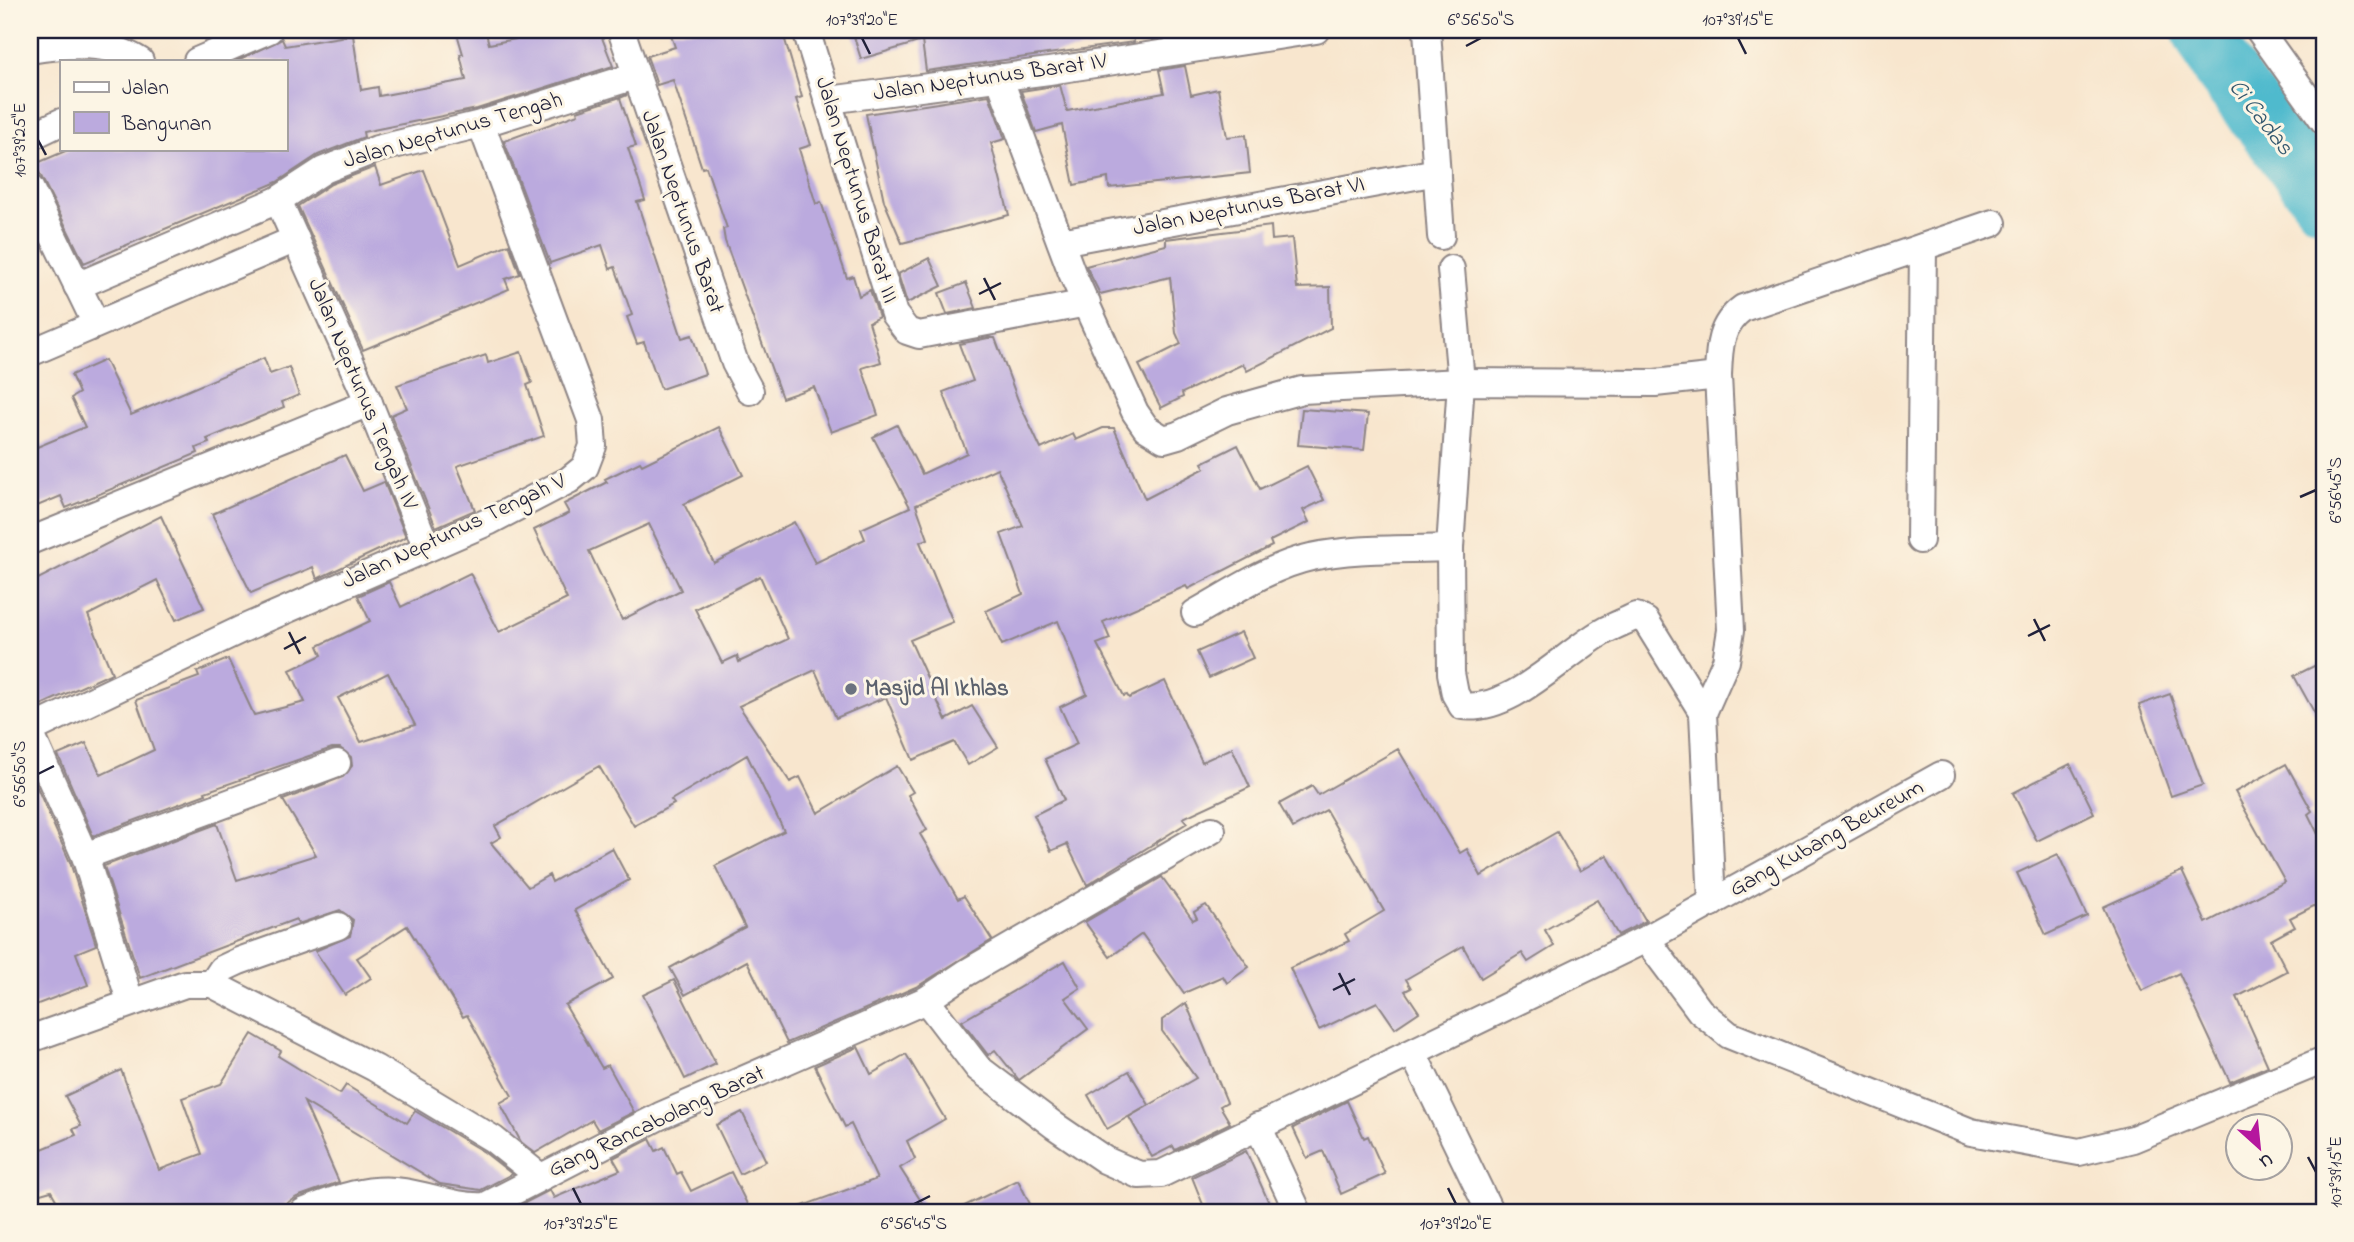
<svg xmlns="http://www.w3.org/2000/svg" width="2354" height="1242" font-family="'Indie Flower',sans-serif">
<style>
.lines{fill:none;stroke-linecap:round;stroke-linejoin:round}
.river{stroke:#50bacd;stroke-width:61}
.building{fill:#bbaade;fill-rule:evenodd}
.minor-casing{stroke:#8d8484;stroke-width:30}
.minor{stroke:#fff;stroke-width:26}
.ticks{fill:none;stroke:#22223b;stroke-width:2.5}
.worship-dot{fill:#6b7280;stroke:#fcf5e5;stroke-width:2.5}
.labels{text-anchor:middle;dominant-baseline:central;stroke-width:6;stroke-linejoin:round;paint-order:stroke}
.street-label{font-size:23px;fill:#22223b;stroke:#fcf5e5}
.worship-label{font-size:23px;font-weight:bold;fill:#5b616d;stroke:#fcf5e5;text-anchor:start}
.water-label{font-size:24px;font-style:italic;fill:#32576e;stroke:#fcf5e5}
.neatline{fill:none;stroke:#22223b;stroke-width:2.5}
.ticks-label{font-size:18px;text-anchor:middle;fill:#22223b}
</style>
<rect width="100%" height="100%" fill="#fcf5e5"/>
<filter id="ink" filterUnits="userSpaceOnUse"><feTurbulence type="fractalNoise" baseFrequency=".0143" numOctaves="2"/><feDisplacementMap in="SourceGraphic" scale="14" xChannelSelector="R" yChannelSelector="G"/><feConvolveMatrix kernelMatrix="1 2 1 2 8 2 1 2 1" color-interpolation-filters="sRGB"/></filter>
<filter id="wash" filterUnits="userSpaceOnUse"><feTurbulence type="fractalNoise" baseFrequency=".00686" numOctaves="4" result="noise"/><feDisplacementMap in="SourceGraphic" scale="28" xChannelSelector="R" yChannelSelector="G"/><feGaussianBlur stdDeviation="1.57" result="paint"/><feColorMatrix in="noise" values="0 0 0 0 0 0 0 0 0 0 0 0 0 0 0 0 0 1.4 0 .05"/><feComposite in="paint" operator="in"/></filter>
<g filter="url(#wash)">
<rect width="100%" height="100%" fill="#f8e6ce"/>
<g class="lines">
<polyline class="river" points="2202,30 2222,68 2324,201"/>
</g>
<g id="blocks">
<g class="building">
<polygon points="456,30 485,30 489,44 563,30 599,30 613,66 477,109 363,132 364,137 318,155 277,182 84,263 35,164 70,149 285,149 285,61 236,61 282,39 285,46 353,35 361,90 378,87 379,96 466,80 460,54 463,54"/>
<polygon points="669,30 782,30 802,97 796,99 811,145 799,149 816,204 821,202 847,278 853,276 859,296 870,290 879,317 869,322 881,362 862,368 878,415 831,432 814,387 782,398 725,241 723,229 727,228 706,167 702,168 673,80 657,85 647,56 675,47"/>
<polygon points="852,30 1133,30 1134,42 926,71 922,41 861,59"/>
<polygon points="1150,30 1178,30 1179,35 1152,39"/>
<polygon points="1185,66 1191,95 1218,89 1227,137 1246,135 1250,173 1109,188 1108,178 1074,185 1062,125 1036,132 1021,91 1060,85 1067,111 1164,93 1159,70"/>
<polygon points="627,95 620,98 636,146 628,148 645,200 637,202 682,338 692,335 705,374 661,389 644,342 637,344 627,317 632,315 615,267 610,269 602,245 550,263 504,141 578,114 577,111"/>
<polygon points="989,95 1005,139 991,143 1009,215 902,243 884,201 866,114"/>
<polygon points="375,167 381,185 424,170 460,265 509,244 520,274 505,279 509,289 363,350 298,206 331,184"/>
<polygon points="1271,226 1272,240 1292,238 1297,288 1330,287 1331,328 1247,371 1243,364 1182,393 1183,397 1161,408 1139,365 1181,344 1176,333 1170,277 1100,294 1086,266 1166,245 1166,239"/>
<polygon points="929,258 942,286 907,303 898,274"/>
<polygon points="966,283 976,308 947,314 939,293"/>
<path d="M988,338H995L1018,400L1041,449L1073,434L1076,440L1103,428H1114L1145,499L1205,468L1202,463L1238,445L1260,489L1307,466L1324,500L1303,510L1309,522L1270,541L1272,546L1188,589L1186,586L1103,622L1110,639L1097,644L1124,696L1127,695L1129,698L1165,681L1202,762L1232,748L1250,787L1183,818L1187,823L1087,885L1067,844L1051,851L1034,815L1064,800L1045,759L1077,744L1060,707L1087,694L1058,621L1002,645L986,611L1023,594L1001,534L1023,526L997,468L916,505L928,539L920,542L953,622L910,640L946,720L972,706L998,747L968,765L954,742L913,760L886,697L836,718L815,670L739,706L790,782L800,777L818,813L897,766L913,792L908,795L927,830L920,834L958,899L964,896L992,940L918,986L787,1043L747,961L685,995L670,968L745,927L715,866L784,831L747,755L671,800L674,804L634,826L599,766L495,826L501,837L491,843L528,887L549,875L552,882L612,848L629,880L575,910L613,979L565,1005L602,1068L608,1065L634,1112L598,1130L592,1120L535,1153L521,1142L500,1103L512,1096L467,1015L463,1017L407,926L357,958L371,978L345,995L315,951L350,936L353,920L340,910L298,924L296,919L140,978L104,866L217,824L237,880L316,855L283,800L343,777L352,766L351,757L340,748H332L205,792L206,794L93,836L58,755L86,743L101,775L154,750L136,700L199,677L197,672L228,659L254,715L305,702L290,670L322,655L318,646L370,621L358,596L389,582L401,607L470,573L499,632L567,599L534,530L569,513L564,504L607,482L605,479L640,462L642,465L719,427L743,475L684,504L714,563L794,522L815,563L865,539L861,529L910,507L873,437L897,425L922,474L967,453L943,392L973,381L959,344ZM649,524L681,590L622,620L589,551ZM760,576L788,639L739,662L737,656L722,663L695,609ZM388,673L415,725L361,742L338,698Z"/>
<polygon points="521,352 532,383 527,385 544,436 457,466 475,510 436,527 391,415 407,408 397,385 486,355 488,363"/>
<polygon points="264,358 270,374 289,367 299,395 282,402 284,407 207,439 209,443 196,448 198,453 66,508 61,496 30,509 30,450 85,427 71,398 79,393 71,375 105,360 131,415"/>
<polygon points="1302,409 1368,414 1364,450 1298,445"/>
<polygon points="345,455 363,491 384,482 406,537 317,579 313,567 251,593 212,514"/>
<polygon points="161,516 204,608 176,620 157,580 88,615 112,673 30,710 30,583"/>
<polygon points="1241,632 1253,658 1209,678 1197,652"/>
<polygon points="2324,661 2324,730 2294,676"/>
<polygon points="2170,694 2203,785 2171,796 2139,705"/>
<polygon points="1398,749 1460,853 1467,849 1481,876 1557,832 1580,871 1607,855 1646,921 1618,935 1597,900 1545,930 1554,946 1528,962 1522,953 1481,978 1463,946 1406,979 1411,988 1405,991 1419,1012 1395,1028 1377,1002 1319,1030 1290,968 1349,941 1345,934 1384,911 1326,810 1293,828 1279,804 1312,786 1318,795"/>
<polygon points="2070,764 2094,813 2037,841 2013,793"/>
<polygon points="2286,764 2312,811 2308,814 2324,846 2324,901 2290,918 2295,927 2271,940 2287,971 2237,997 2268,1066 2230,1082 2179,973 2142,991 2103,907 2182,871 2206,923 2285,882 2235,792"/>
<polygon points="35,783 70,862 96,945 76,953 88,985 30,1007 30,786"/>
<polygon points="2058,854 2087,916 2046,935 2017,873"/>
<polygon points="1162,877 1193,920 1197,918 1194,912 1206,905 1249,967 1227,983 1223,976 1184,993 1142,934 1110,957 1085,922"/>
<polygon points="1065,961 1080,988 1065,998 1088,1029 1019,1080 995,1050 988,1055 962,1021"/>
<polygon points="674,980 716,1064 685,1079 643,995"/>
<polygon points="1186,1003 1227,1102 1220,1106 1230,1123 1175,1150 1173,1146 1152,1157 1129,1117 1196,1078 1162,1031 1162,1020"/>
<polygon points="252,1034 281,1051 278,1056 340,1094 346,1085 407,1123 415,1111 484,1152 512,1174 481,1190 440,1184 304,1102 339,1182 297,1197 272,1212 63,1212 51,1191 30,1197 30,1154 76,1135 73,1129 81,1126 65,1096 121,1070 159,1170 202,1154 182,1098 221,1084"/>
<polygon points="858,1047 871,1074 906,1054 945,1119 907,1141 915,1159 900,1168 928,1212 795,1212 794,1209 877,1179 851,1124 845,1127 815,1066"/>
<polygon points="1129,1071 1149,1105 1107,1129 1088,1095"/>
<polygon points="1347,1101 1364,1138 1368,1136 1385,1174 1341,1194 1323,1151 1307,1158 1293,1128"/>
<polygon points="742,1112 766,1161 740,1174 716,1125"/>
<polygon points="650,1139 656,1151 664,1147 677,1174 681,1172 691,1191 731,1172 751,1212 507,1212 550,1190 554,1198 620,1170 613,1158"/>
<polygon points="1246,1151 1273,1212 1206,1212 1192,1177"/>
<polygon points="1018,1180 1034,1212 952,1212"/>
</g>
</g>
</g>
<g filter="url(#ink)">
<use href="#blocks" fill-opacity="0" stroke="#8d8484" stroke-width="2"/>
<g class="lines">
<defs>
<g id="minor">
<polyline points="621,30 735,363 750,391"/>
<polyline points="806,30 894,314 907,331 919,335 1087,303"/>
<polyline points="1427,30 1441,236"/>
<polyline points="2259,30 2324,121"/>
<path d="M30,50C65,44 108,40 140,61"/>
<polyline points="197,61 269,30"/>
<path d="M999,77L1072,273L1135,412L1146,428L1164,439L1178,435L1227,411L1302,390L1461,382L1655,383L1718,376C1719,349 1719,325 1743,308L1993,223"/>
<polyline points="829,100 1049,71 1316,30"/>
<polyline points="30,137 61,122"/>
<polyline points="30,188 96,324"/>
<polyline points="278,200 369,403 427,548"/>
<polyline points="1061,242 1437,172"/>
<path d="M1451,269L1461,382L1450,548L1451,673L1455,694L1462,706C1512,713 1565,652 1606,630C1616,625 1626,621 1636,616L1646,621L1703,713L1712,903"/>
<polyline points="77,286 278,200 324,170 377,149 481,124 635,76"/>
<polyline points="30,353 296,239"/>
<polyline points="1920,540 1923,247"/>
<polyline points="30,541 369,403"/>
<path d="M1195,613C1231,593 1270,566 1311,557C1355,547 1405,550 1450,548"/>
<polyline points="1703,713 1726,661 1731,630 1718,376"/>
<polyline points="30,730 240,630 490,521 569,480 585,467 593,446 591,420 481,124"/>
<polyline points="30,732 85,856 130,1001"/>
<polyline points="85,856 337,763"/>
<polyline points="1646,939 1700,1011 1729,1035 1971,1132 2079,1152 2133,1139 2324,1060"/>
<polyline points="212,984 222,969 239,961 338,926"/>
<polyline points="926,1000 978,1068 1055,1126 1105,1160 1139,1175 1161,1174 1646,939 1941,775"/>
<polyline points="30,1039 185,984 212,984 375,1068 493,1139 539,1176"/>
<polyline points="1413,1053 1490,1212"/>
<polyline points="1258,1126 1298,1212"/>
<path d="M303,1212C336,1199 367,1186 404,1192C431,1196 457,1208 485,1206L660,1116L926,1000L966,973L1212,830"/>
</g>
</defs>
<use href="#minor" class="minor-casing"/>
<use href="#minor" class="minor"/>
</g>
</g>
<path class="ticks" d="M862,38L870,54M1738,38L1746,54M1466,46L1481,38M38,140L46,155M984,278L995,300M979,294L1001,283M2300,497L2316,490M2034,619L2045,641M289,632L300,654M2028,636L2050,625M284,649L306,637M38,774L54,766M1339,973L1350,995M1333,990L1355,979M2308,1157L2316,1172M573,1188L581,1204M1448,1188L1456,1204M914,1204L930,1196"/>
<circle class="worship-dot" cx="851" cy="689" r="7"/>
<g class="labels">
<g class="street-label">
<text transform="translate(990 78) rotate(-8)">Jalan Neptunus Barat IV</text>
<text transform="translate(453 131) rotate(-16)">Jalan Neptunus Tengah</text>
<text transform="translate(856 190) rotate(73)">Jalan Neptunus Barat III</text>
<text transform="translate(1249 207) rotate(-11)">Jalan Neptunus Barat VI</text>
<text transform="translate(682 212) rotate(71)">Jalan Neptunus Barat</text>
<text transform="translate(362 394) rotate(67)">Jalan Neptunus Tengah IV</text>
<text transform="translate(454 532) rotate(-25)">Jalan Neptunus Tengah V</text>
<text transform="translate(1827 839) rotate(-29)">Gang Kubang Beureum</text>
<text transform="translate(657 1122) rotate(-25)">Gang Rancabolang Barat</text>
</g>
<g class="worship-label">
<text x="865" y="689">Masjid Al Ikhlas</text>
</g>
<g class="water-label">
<text transform="translate(2260 118) rotate(52)">Ci Cadas</text>
</g>
</g>
<rect width="2354" height="1242" fill="none" stroke="#fcf5e5" stroke-width="77"/>
<rect x="60" y="60" width="228" height="91" fill="#fcf5e5" stroke="#a5a1a1" stroke-width="2"/>
<rect x="74" y="82" width="35" height="10" fill="#ffffff" stroke="#a5a1a1" stroke-width="2"/>
<text x="122" y="94" font-size="21" fill="#22223b">Jalan</text>
<rect x="74" y="112" width="35" height="21" fill="#bbaade" stroke="#a5a1a1" stroke-width="2"/>
<text x="122" y="130" font-size="21" fill="#22223b">Bangunan</text>
<g transform="translate(2259 1147) rotate(153)"><circle r="33" fill="#fcf5e5" stroke="#a5a1a1" stroke-width="2"/>
<path d="M0-5L12 26L0 18L-12 26Z" fill="#b5179e"/>
<text y="-10" font-size="19" font-weight="bold" text-anchor="middle" fill="#22223b">U</text>
</g>
<rect x="38" y="38" width="2278" height="1166" class="neatline"/>
<g class="ticks-label">
<text x="862" y="25">107°39'20"E</text>
<text x="1481" y="25">6°56'50"S</text>
<text x="1738" y="25">107°39'15"E</text>
<text transform="translate(19 140) rotate(-90)" y="6">107°39'25"E</text>
<text transform="translate(2335 490) rotate(-90)" y="6">6°56'45"S</text>
<text transform="translate(19 774) rotate(-90)" y="6">6°56'50"S</text>
<text transform="translate(2335 1172) rotate(-90)" y="6">107°39'15"E</text>
<text x="581" y="1229">107°39'25"E</text>
<text x="914" y="1229">6°56'45"S</text>
<text x="1456" y="1229">107°39'20"E</text>
</g>
</svg>
